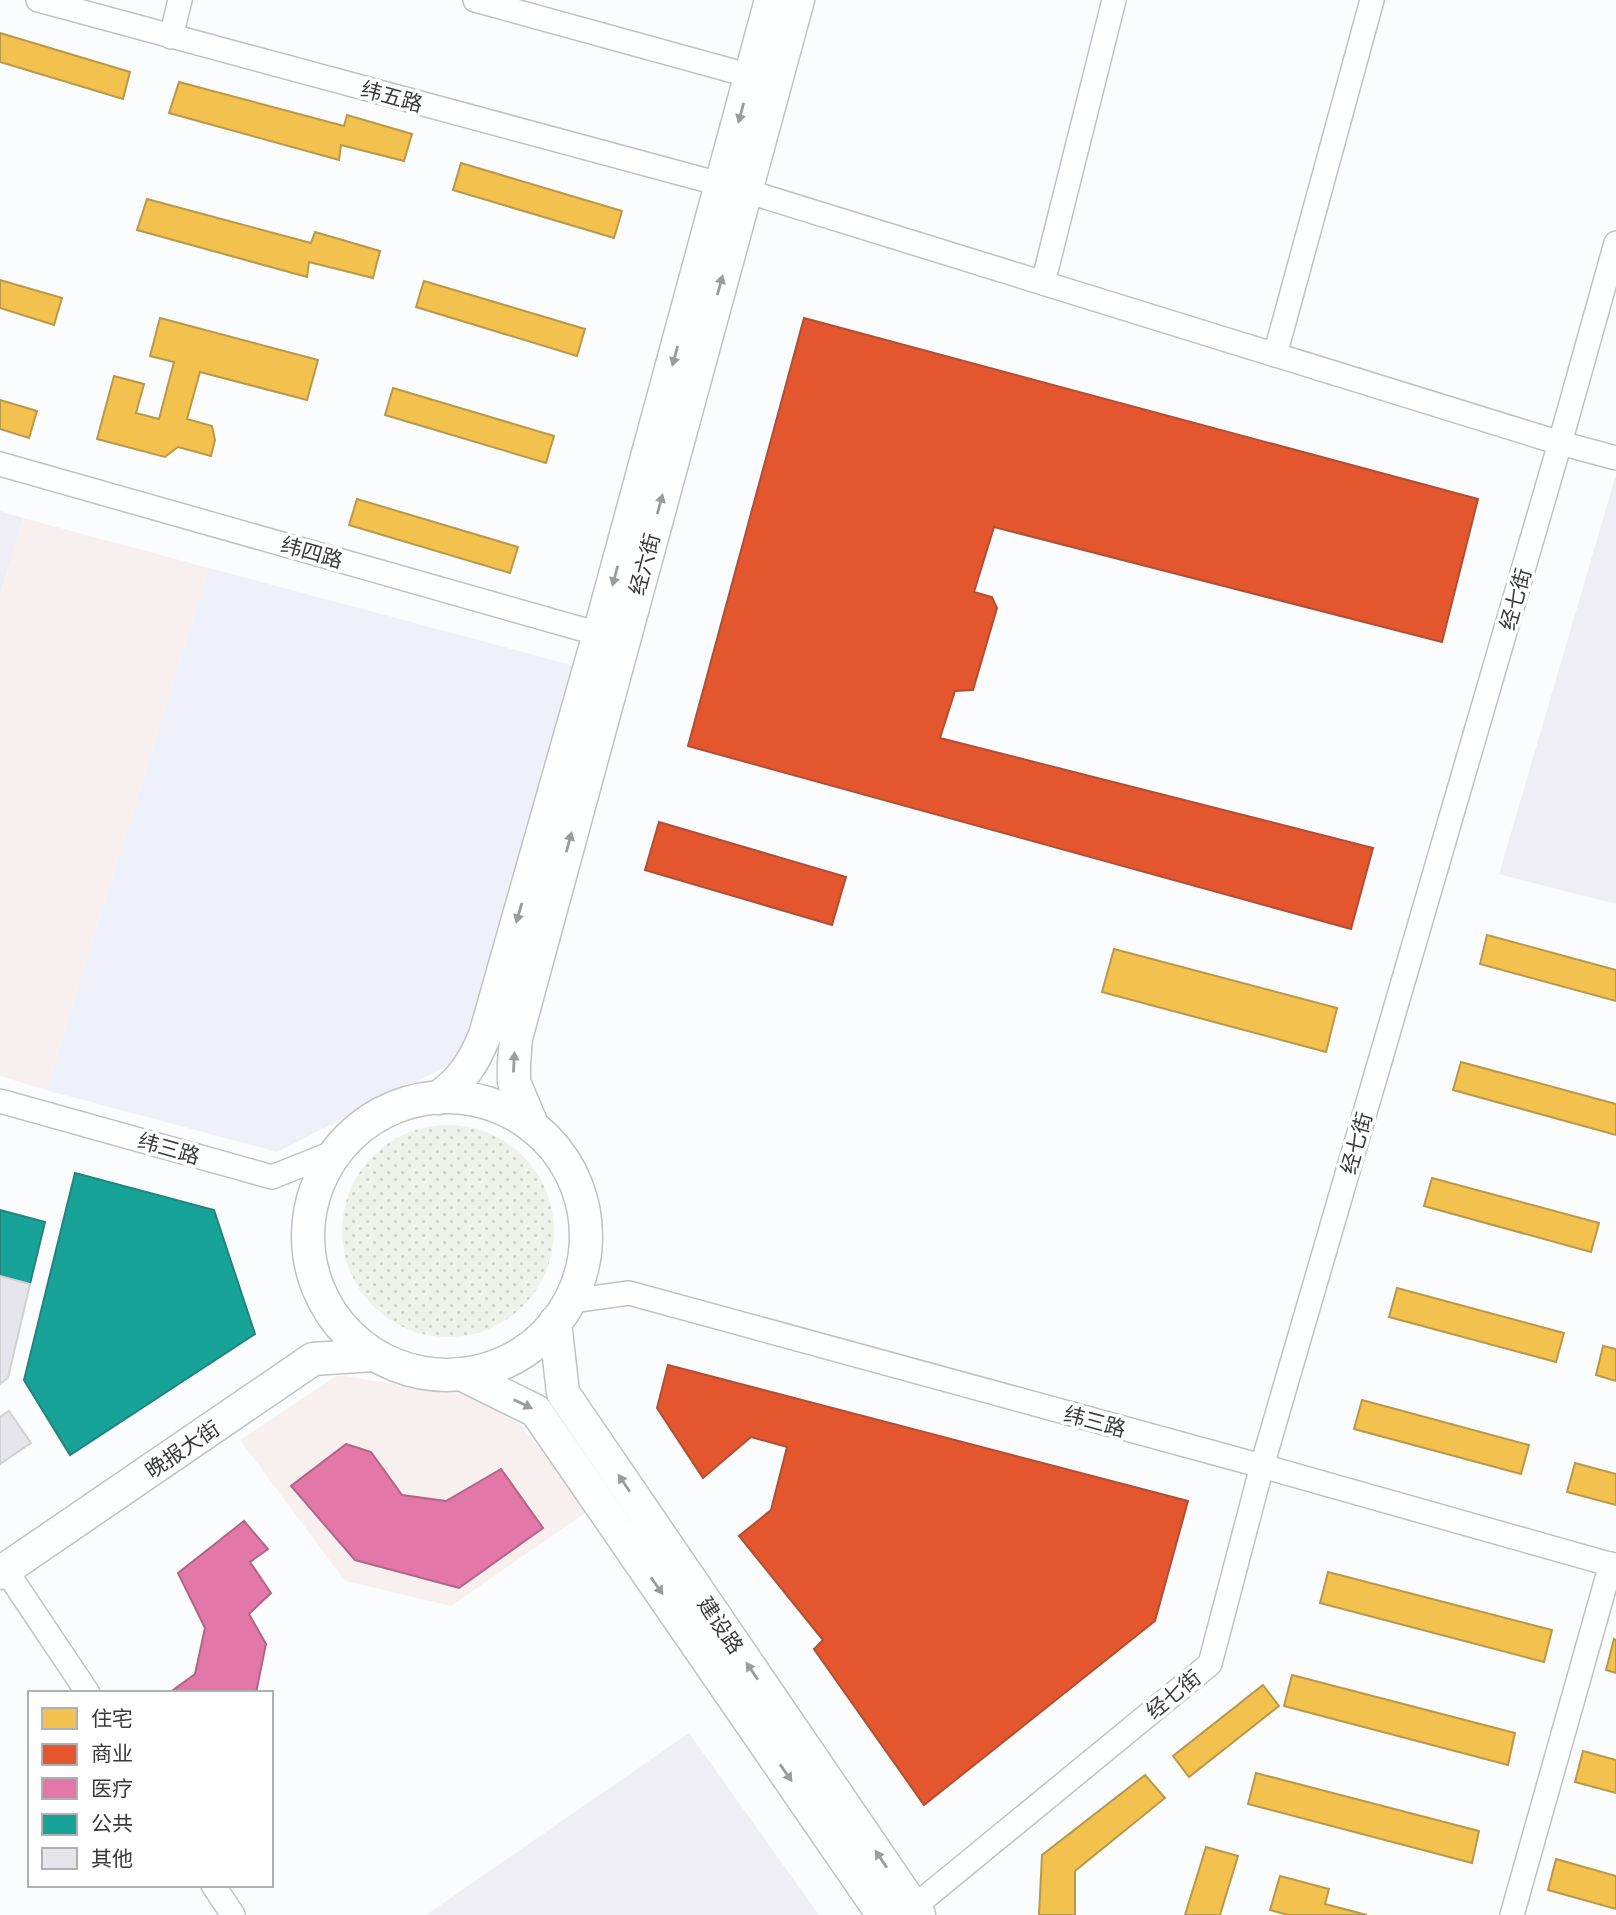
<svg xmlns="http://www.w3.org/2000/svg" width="1616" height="1915" font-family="'Golos Text','Noto Sans SC',sans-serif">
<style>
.built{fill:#eef1fa}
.education{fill:#efeef5}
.medical{fill:#f8f0ef}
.grass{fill:url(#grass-dots)}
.homes{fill:#f2c14e;stroke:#ba9849;stroke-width:2}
.shops{fill:#e4572e;stroke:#b14e33;stroke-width:2}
.health{fill:#e377a8;stroke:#b06588;stroke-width:2}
.public{fill:#17a398;stroke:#21847d;stroke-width:2}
.building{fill:#e7e5ec;stroke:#d1d1d3;stroke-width:2}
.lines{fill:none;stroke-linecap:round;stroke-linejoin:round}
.minor-casing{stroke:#c1c2c5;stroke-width:26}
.secondary-casing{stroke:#c1c2c5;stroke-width:35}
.minor{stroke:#feffff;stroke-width:23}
.secondary{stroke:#feffff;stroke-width:32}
.oneway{fill:#9c9c9e}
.labels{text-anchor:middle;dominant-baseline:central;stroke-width:7;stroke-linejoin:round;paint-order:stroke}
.street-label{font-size:21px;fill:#393a3e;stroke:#fff}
</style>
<defs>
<pattern id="grass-dots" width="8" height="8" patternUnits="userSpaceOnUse" patternTransform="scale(1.75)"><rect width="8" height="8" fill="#edf3e9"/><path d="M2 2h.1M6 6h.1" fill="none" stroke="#ccd1c9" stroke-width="1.8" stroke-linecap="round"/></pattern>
</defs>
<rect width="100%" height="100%" fill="#fbfcfe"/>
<polygon class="built" points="209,568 575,666 459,1060 277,1152 46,1090"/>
<g class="education">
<polygon points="1615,478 1616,478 1616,904 1499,874"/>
<polygon points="0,511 23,518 0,596"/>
<polygon points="689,1733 819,1915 426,1915"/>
</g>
<g class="medical">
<polygon points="23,518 209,568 46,1090 0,1076 0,596"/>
<polygon points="338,1375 471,1396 520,1424 588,1511 451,1606 345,1581 240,1440"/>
</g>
<circle class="grass" cx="448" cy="1231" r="106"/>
<g class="homes">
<polygon points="0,33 130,72 123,99 0,62"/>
<polygon points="179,82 344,126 347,115 412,134 404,161 341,145 339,160 169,113"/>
<polygon points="461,163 622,211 614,238 453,190"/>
<polygon points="147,199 311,243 315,232 380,251 373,278 309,262 307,277 137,230"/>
<polygon points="0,280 62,298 54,325 0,308"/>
<polygon points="424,281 585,329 577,356 416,307"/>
<polygon points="160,318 318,360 307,400 200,372 187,419 212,426 215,440 211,456 178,447 165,457 97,439 114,376 144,384 136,413 159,419 174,362 150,356"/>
<polygon points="393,388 554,436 546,463 385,415"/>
<polygon points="0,400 37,411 29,438 0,429"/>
<polygon points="357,499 518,547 510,573 349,525"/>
<polygon points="1487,935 1616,970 1616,1001 1480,964"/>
<polygon points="1114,949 1337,1008 1326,1052 1102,992"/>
<polygon points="1461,1062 1616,1104 1616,1135 1453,1090"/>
<polygon points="1432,1178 1599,1223 1591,1252 1424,1206"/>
<polygon points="1397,1288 1564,1333 1556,1362 1389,1317"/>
<polygon points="1603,1346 1616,1349 1616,1381 1596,1375"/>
<polygon points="1362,1400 1529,1445 1521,1474 1354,1429"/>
<polygon points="1575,1463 1616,1474 1616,1505 1567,1492"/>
<polygon points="1328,1572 1552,1630 1544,1662 1320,1603"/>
<polygon points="1614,1639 1616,1640 1616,1673 1606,1670"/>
<polygon points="1292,1675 1515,1733 1508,1765 1284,1706"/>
<polygon points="1263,1685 1279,1706 1189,1777 1173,1756"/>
<polygon points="1583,1751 1616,1760 1616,1793 1575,1782"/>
<polygon points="1256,1773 1479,1831 1472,1863 1248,1804"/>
<polygon points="1145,1775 1165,1798 1075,1871 1075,1915 1039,1915 1042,1855"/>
<polygon points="1206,1847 1238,1856 1220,1915 1185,1915"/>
<polygon points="1556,1859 1616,1876 1616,1909 1548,1890"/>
<polygon points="1280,1876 1329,1889 1325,1904 1367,1915 1288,1915 1270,1910"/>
</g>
<g class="shops">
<polygon points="804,318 1478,499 1442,642 994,527 974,592 992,597 997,608 973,690 955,691 940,738 1373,848 1351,929 688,746"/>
<polygon points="659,822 846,877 832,925 645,870"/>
<polygon points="668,1365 1188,1501 1155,1621 924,1805 814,1649 823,1640 739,1536 771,1510 787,1447 751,1437 703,1478 657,1408"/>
</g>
<g class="health">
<polygon points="346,1444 371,1452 402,1495 446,1501 501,1469 543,1528 459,1588 355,1560 291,1486"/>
<polygon points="244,1521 268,1549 250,1562 271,1593 249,1614 266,1644 256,1693 169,1693 195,1674 205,1628 178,1573"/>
</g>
<g class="public">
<polygon points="75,1173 214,1210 255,1334 70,1455 24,1380"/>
<polygon points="0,1210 45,1222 30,1284 0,1276"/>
</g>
<g class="building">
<polygon points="0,1276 30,1284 8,1378 0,1384"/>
<polygon points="9,1411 31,1443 0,1464 0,1417"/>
</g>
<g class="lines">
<defs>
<g id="minor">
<polyline points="38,0 746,191 1560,443 1616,458"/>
<polyline points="475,0 751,76"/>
<polyline points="171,37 180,0"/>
<polyline points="1043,283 1114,0"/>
<polyline points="1275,355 1372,0"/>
<polyline points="0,464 613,638"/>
<polyline points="0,1101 272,1177 335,1152"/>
<polyline points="571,1301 629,1293 1262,1466 1616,1566"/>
<polyline points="5,1569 88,1693"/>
<polyline points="213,1885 233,1915"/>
<polyline points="904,1915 1210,1664 1262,1466 1560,443 1616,243"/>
<polyline points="1512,1915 1611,1564"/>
</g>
<g id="secondary">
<circle cx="447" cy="1236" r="139"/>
<path d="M438,1098C463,1079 473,1064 485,1035L599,634L771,0"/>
<polyline points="533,1127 514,1082 514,1063 516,1038 798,0"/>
<polyline points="555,1322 563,1393 919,1915"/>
<polyline points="461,1374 536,1411 883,1915"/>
<polyline points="0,1573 313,1359 374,1355"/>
</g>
</defs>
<use href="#minor" class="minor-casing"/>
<use href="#secondary" class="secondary-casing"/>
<use href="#minor" class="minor"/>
<use href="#secondary" class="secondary"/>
</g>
<defs><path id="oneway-solid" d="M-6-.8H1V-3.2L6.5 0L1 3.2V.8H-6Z" transform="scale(1.75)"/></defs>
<g class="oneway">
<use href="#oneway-solid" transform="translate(741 113) rotate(105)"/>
<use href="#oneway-solid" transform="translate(720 285) rotate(-75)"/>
<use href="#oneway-solid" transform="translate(675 356) rotate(105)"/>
<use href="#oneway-solid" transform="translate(660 504) rotate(-75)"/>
<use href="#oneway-solid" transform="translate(615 576) rotate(105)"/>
<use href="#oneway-solid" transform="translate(569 842) rotate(-75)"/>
<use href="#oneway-solid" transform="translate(519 913) rotate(106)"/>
<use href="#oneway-solid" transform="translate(514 1062) rotate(-87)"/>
<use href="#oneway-solid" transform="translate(523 1404) rotate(26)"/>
<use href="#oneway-solid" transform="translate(624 1483) rotate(-124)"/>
<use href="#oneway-solid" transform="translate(657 1586) rotate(55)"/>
<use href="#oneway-solid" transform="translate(752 1671) rotate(-124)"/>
<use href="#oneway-solid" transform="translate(786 1773) rotate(55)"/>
<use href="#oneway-solid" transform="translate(881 1859) rotate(-124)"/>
</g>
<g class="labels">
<g class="street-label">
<text transform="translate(392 96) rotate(15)">纬五路</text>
<text transform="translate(312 552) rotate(16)">纬四路</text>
<text transform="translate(644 564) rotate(-75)">经六街</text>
<text transform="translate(1515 599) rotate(-74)">经七街</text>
<text transform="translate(1356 1143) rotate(-74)">经七街</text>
<text transform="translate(169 1148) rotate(16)">纬三路</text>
<text transform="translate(1095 1421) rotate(15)">纬三路</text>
<text transform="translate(182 1449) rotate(-34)">晚报大街</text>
<text transform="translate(721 1625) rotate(56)">建设路</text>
<text transform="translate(1173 1694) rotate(-39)">经七街</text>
</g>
</g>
<rect x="28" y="1691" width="245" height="196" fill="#ffffff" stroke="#b0b0b2" stroke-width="2"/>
<rect x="42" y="1708" width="35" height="21" fill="#f2c14e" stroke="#b0b0b2" stroke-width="2"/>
<text x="91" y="1726" font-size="21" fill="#393a3e">住宅</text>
<rect x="42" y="1744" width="35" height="21" fill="#e4572e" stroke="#b0b0b2" stroke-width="2"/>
<text x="91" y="1761" font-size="21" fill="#393a3e">商业</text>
<rect x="42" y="1778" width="35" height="21" fill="#e377a8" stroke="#b0b0b2" stroke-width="2"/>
<text x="91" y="1796" font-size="21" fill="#393a3e">医疗</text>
<rect x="42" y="1814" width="35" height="21" fill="#17a398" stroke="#b0b0b2" stroke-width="2"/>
<text x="91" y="1831" font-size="21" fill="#393a3e">公共</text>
<rect x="42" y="1848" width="35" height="21" fill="#e7e5ec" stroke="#b0b0b2" stroke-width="2"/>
<text x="91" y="1866" font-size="21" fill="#393a3e">其他</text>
</svg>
